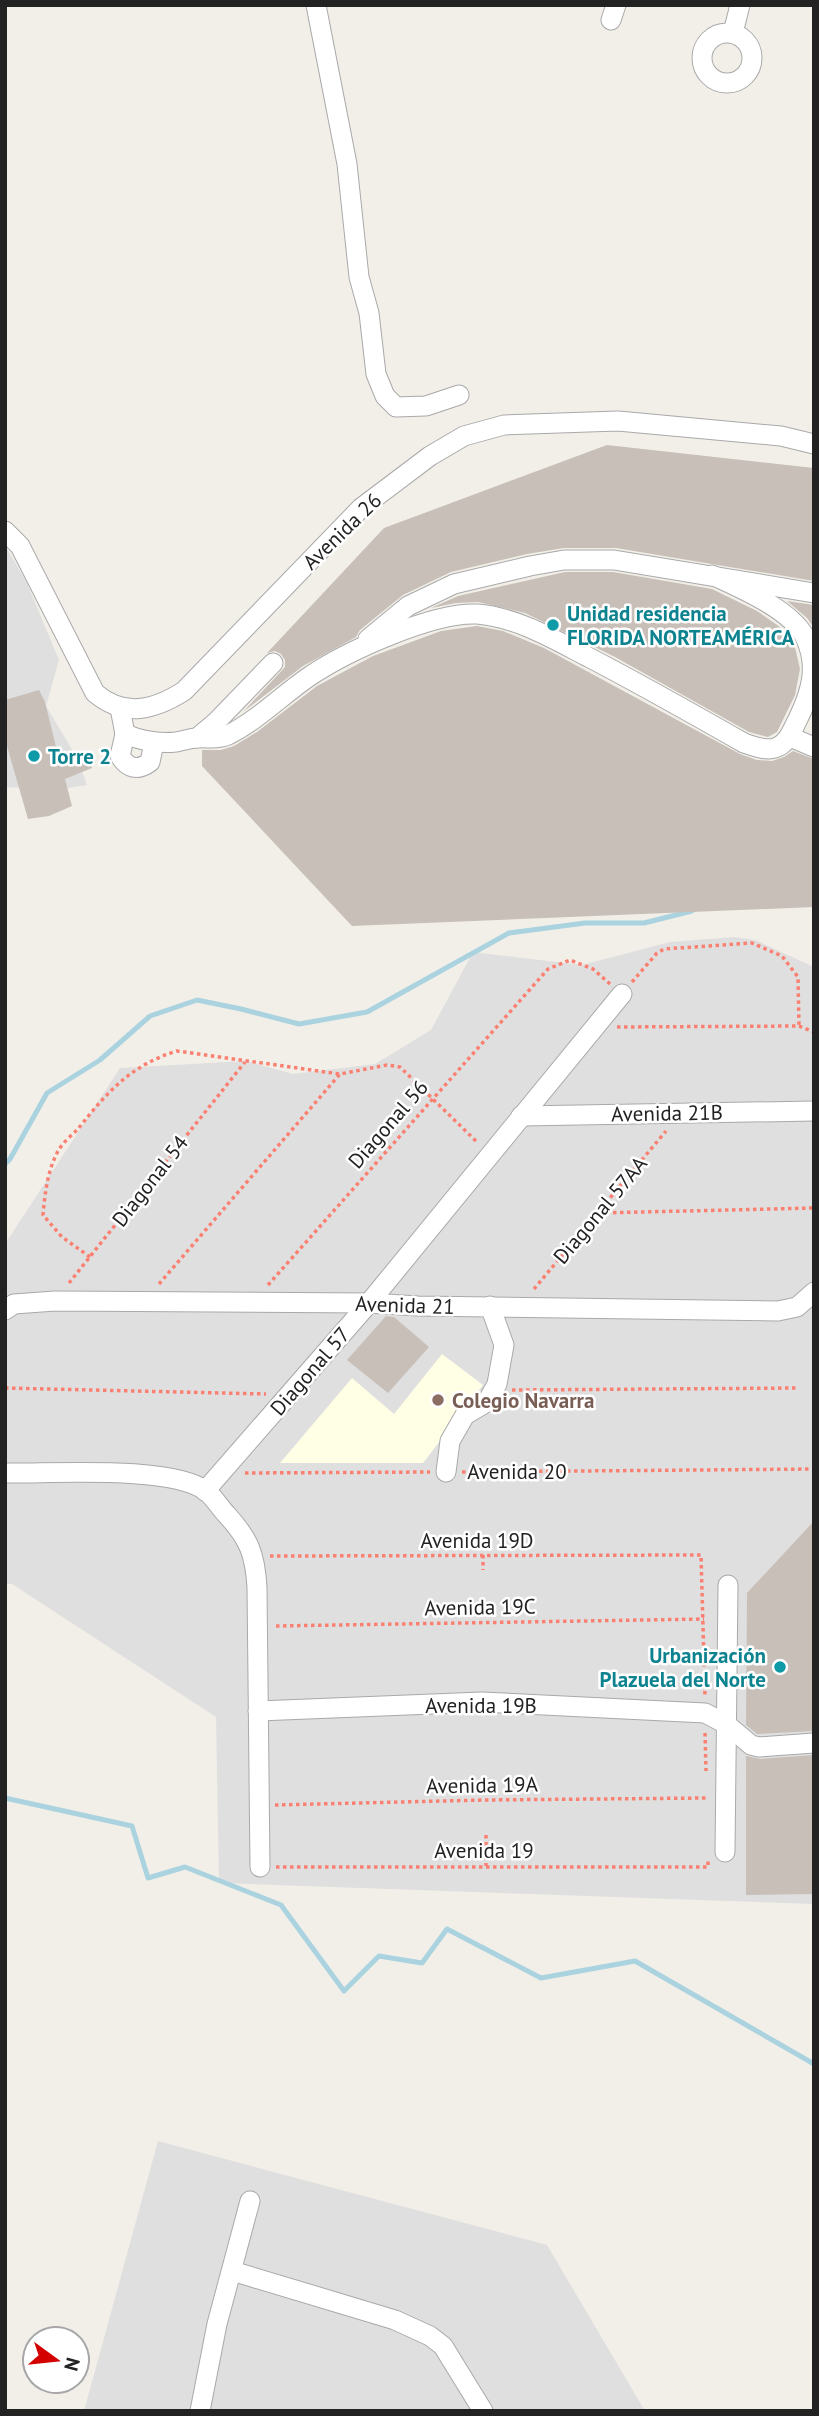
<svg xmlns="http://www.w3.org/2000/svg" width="819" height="2416" font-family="'PT Sans',sans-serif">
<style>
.residential{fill:#e0dfdf}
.education{fill:#ffffe5}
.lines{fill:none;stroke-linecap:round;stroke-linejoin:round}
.stream{stroke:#aad3df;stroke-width:5}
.building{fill:#c7bfb8}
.minor-casing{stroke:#a9a9a9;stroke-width:21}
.path{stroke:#fa8072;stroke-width:3.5;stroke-dasharray:3.5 3.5;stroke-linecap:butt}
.minor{stroke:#fff;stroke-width:19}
.culture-dot{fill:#0f9aa8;stroke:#fff;stroke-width:2.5}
.education-dot{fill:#8d6e63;stroke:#fff;stroke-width:2.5}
.labels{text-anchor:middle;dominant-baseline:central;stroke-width:5;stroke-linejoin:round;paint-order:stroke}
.street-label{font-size:21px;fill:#222;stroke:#fff}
.culture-label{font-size:21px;font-weight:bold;fill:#0d838f;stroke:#fff;text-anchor:start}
.education-label{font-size:21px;font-weight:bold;fill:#785e54;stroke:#fff;text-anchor:start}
</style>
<rect width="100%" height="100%" fill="#f2efe9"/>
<g class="residential">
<polygon points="5,546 26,581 59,660 46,706 77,758 87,785 61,789 5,787"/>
<polygon points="734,937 755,940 814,967 814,1904 219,1883 216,1717 12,1584 5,1584 5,1244 120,1068 246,1061 293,1074 375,1064 431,1030 473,952 582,965 670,942"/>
<polygon points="158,2141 547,2245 645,2411 84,2411"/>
</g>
<polygon class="education" points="442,1354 483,1385 423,1463 280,1463 352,1378 394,1414"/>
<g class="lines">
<g class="stream">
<polyline points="5,1164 10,1159 47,1093 100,1060 150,1016 197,1000 241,1009 299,1024 367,1012 509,933 585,923 644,923 692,911"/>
<polyline points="5,1798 132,1826 148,1878 185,1867 281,1905 344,1991 379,1956 422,1963 447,1929 541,1978 635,1961 814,2064"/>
</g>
</g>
<g class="building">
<polygon points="607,445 814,468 814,581 616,548 564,548 527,554 451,572 403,595 360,630 356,637 303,666 243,712 285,667 285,660 281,654 275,651 267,653 384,528"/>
<polygon points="565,572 613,572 712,589 757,611 780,627 794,643 800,669 795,695 777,732 768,737 749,732 615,657 525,613 478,602 456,603 431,608 458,596"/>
<polygon points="787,601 814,605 814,628 807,618"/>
<polygon points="477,626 503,631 544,648 740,754 757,760 772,761 784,757 793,751 814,759 814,907 352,926 202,766 202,750 221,750 234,746 257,732 317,686 373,656 441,631"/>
<polygon points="39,690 45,702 61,767 88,758 92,768 65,779 72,806 49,816 28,819 7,746 5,747 5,700"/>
<polygon points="386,1316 394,1317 429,1347 388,1393 347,1360"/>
<polygon points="814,1521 814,1731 757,1734 746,1725 747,1593"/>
<polygon points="814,1755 814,1894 746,1895 746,1756 760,1759"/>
</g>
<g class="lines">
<defs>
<g id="minor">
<polyline points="316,5 347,164 359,277 369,313 376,374 385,396 396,407 426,406 459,395"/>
<polyline points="611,20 616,5"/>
<circle cx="727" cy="58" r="25"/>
<polyline points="733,33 740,5"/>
<path d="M5,531L20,546L95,693C125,718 154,710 184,691L361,508L430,456L464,436L504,425L618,421L781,436L814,444"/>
<polyline points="368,639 408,606 454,584 530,566 564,560 614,560 814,593"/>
<path d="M120,708L125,734C142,741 158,744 176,742C183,741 190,738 197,738C208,737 217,740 228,735C258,720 282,695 310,676C347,651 433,612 477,614C517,617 555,640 590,658C642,685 693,714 744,743C753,746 765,751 775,748C788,744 792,730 798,719C811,692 819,666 805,637C790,609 740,588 712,575"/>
<path d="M125,734L120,756C128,769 138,771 150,762L154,743"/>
<polyline points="790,737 814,747"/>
<polyline points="197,738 216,722 273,663"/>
<polyline points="521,1116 814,1111"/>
<polyline points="5,1310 14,1304 55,1301 369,1303 418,1306 778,1311 797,1307 814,1292"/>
<polyline points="446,1472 450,1441 465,1415 487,1402 497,1384 504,1345 490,1306"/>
<path d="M5,1473C51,1474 171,1465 206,1491C214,1497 220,1508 227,1515C249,1539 255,1554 257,1587L260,1867"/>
<polyline points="205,1491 369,1303 622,994"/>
<polyline points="258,1711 482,1702 705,1713 726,1724 751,1745 759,1747 814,1743"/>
<polyline points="725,1852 728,1585"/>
<polyline points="232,2271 395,2320 430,2336 443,2346 483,2411"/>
<polyline points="200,2411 217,2324 250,2201"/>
</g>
</defs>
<use href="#minor" class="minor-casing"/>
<g class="path">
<polyline points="632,982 657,953 664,949 752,943 782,956 798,977 799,1026"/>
<polyline points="617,1027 799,1026 814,1032"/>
<polyline points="599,1213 814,1208"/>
<path d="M90,1257L62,1237L43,1215C45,1194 47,1173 57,1153C61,1144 71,1136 78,1129C107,1092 131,1065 177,1051L340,1074L387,1065L400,1067L477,1142"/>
<polyline points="69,1283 245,1062"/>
<polyline points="159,1284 340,1074"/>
<polyline points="268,1285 548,969 570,960 593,969 610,984"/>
<polyline points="534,1289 666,1131"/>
<polyline points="5,1388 266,1394"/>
<polyline points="512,1390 797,1388"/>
<polyline points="462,1472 814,1469"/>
<polyline points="245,1473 430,1472"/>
<polyline points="483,1555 483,1570"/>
<polyline points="270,1556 701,1555 705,1697"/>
<polyline points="276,1626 704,1619"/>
<polyline points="705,1733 706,1771"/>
<polyline points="275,1805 484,1800 706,1798"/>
<polyline points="486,1835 486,1866"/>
<polyline points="276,1867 708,1867 708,1859"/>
</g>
<use href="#minor" class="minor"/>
</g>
<g class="culture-dot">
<circle cx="553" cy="625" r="7"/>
<circle cx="34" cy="756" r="7"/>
<circle cx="780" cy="1667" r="7"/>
</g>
<circle class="education-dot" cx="438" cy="1400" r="7"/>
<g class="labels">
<g class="street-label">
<text transform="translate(342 531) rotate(-44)">Avenida 26</text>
<text transform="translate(667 1113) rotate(-1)">Avenida 21B</text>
<text transform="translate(388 1124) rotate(-49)">Diagonal 56</text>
<text transform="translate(150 1181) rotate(-52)">Diagonal 54</text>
<text transform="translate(600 1210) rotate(-50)">Diagonal 57AA</text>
<text transform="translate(405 1305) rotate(2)">Avenida 21</text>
<text transform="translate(310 1371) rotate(-49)">Diagonal 57</text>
<text x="517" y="1471">Avenida 20</text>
<text x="477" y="1540">Avenida 19D</text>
<text transform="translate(480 1607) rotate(-1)">Avenida 19C</text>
<text x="481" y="1705">Avenida 19B</text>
<text transform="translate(482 1785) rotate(-1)">Avenida 19A</text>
<text x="484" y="1850">Avenida 19</text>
</g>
<g class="culture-label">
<text x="567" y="613">Unidad residencia<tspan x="567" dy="24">FLORIDA NORTEAMÉRICA</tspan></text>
<text x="48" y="756">Torre 2</text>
<text x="766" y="1655" text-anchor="end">Urbanización<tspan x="766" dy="24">Plazuela del Norte</tspan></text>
</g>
<g class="education-label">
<text x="452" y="1400">Colegio Navarra</text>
</g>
</g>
<rect width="819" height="2416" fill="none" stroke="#222222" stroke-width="14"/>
<g transform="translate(56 2360) rotate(105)"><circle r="33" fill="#ffffff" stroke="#a7a7a7" stroke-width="2"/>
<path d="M0-5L12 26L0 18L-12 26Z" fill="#d40000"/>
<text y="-10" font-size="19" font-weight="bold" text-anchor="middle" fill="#222222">N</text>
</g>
</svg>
